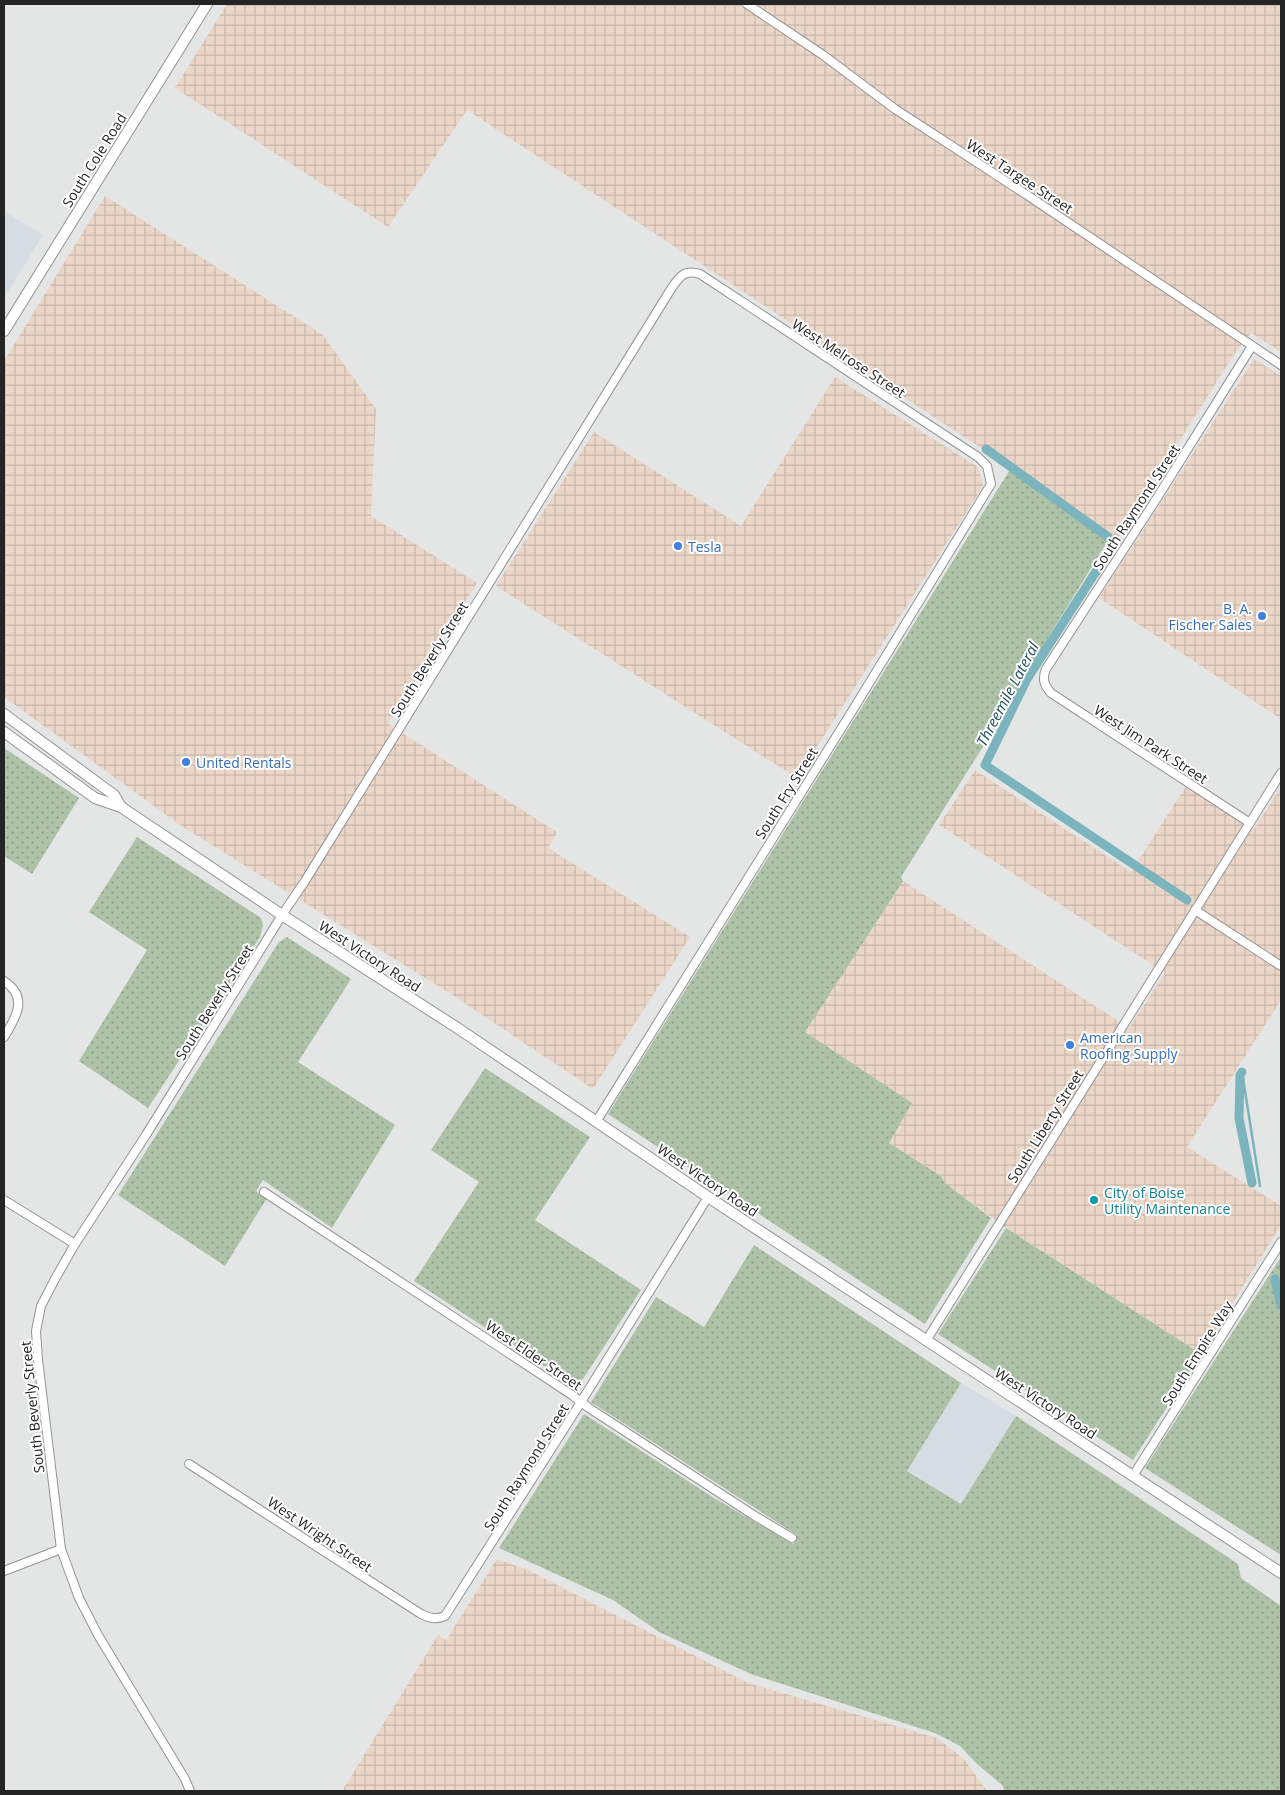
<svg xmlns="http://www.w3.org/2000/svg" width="1285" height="1795" font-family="'Open Sans',sans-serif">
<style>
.built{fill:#d6dce3}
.industrial{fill:url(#industrial-grid)}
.grass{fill:url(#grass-dots)}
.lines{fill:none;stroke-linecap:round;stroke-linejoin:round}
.stream{stroke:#7cb4bd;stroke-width:2.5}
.canal{stroke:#7cb4bd;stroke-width:9}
.minor-casing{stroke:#939495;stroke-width:10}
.secondary-casing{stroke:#939495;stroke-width:12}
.minor{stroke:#fff;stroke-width:8}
.secondary{stroke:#fff;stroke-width:10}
.shop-dot{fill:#3f7fe0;stroke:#fff;stroke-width:2}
.culture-dot{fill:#0f9aa8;stroke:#fff;stroke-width:2}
.labels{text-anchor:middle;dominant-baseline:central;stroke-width:4;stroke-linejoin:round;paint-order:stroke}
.street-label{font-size:14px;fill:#242425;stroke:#fff}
.shop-label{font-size:14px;fill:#366cbe;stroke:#fff;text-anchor:start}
.culture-label{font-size:14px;fill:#0d838f;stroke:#fff;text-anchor:start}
.water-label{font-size:15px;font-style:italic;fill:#215159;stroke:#fff}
</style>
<defs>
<pattern id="industrial-grid" width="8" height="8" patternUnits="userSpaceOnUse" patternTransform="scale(1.25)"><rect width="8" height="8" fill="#ebd6c8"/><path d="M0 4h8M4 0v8" fill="none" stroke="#c9b8ac"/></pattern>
<pattern id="grass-dots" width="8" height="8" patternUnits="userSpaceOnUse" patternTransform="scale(1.25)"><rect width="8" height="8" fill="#adc2a6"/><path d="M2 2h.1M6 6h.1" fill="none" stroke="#8d9d87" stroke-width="1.8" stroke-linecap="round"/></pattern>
</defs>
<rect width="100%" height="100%" fill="#e4e5e5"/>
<g class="built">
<polygon points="4,211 43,235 4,298"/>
<polygon points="961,1383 1016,1416 961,1504 907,1470"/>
</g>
<g class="industrial">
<polygon points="227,4 1281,4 1281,352 1251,333 1235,353 1118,538 467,110 388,227 175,88"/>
<polygon points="105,196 323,335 376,409 371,516 477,583 388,724 557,832 548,848 690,937 593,1089 454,996 180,825 4,697 4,361"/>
<polygon points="1254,359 1281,376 1281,719 1099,598"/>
<polygon points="835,377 978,467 983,486 797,778 496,586 594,432 741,526"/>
<polygon points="975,770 1131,872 1186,786 1254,829 1281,787 1281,1000 1187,1147 1281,1206 1281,1225 1201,1354 1006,1228 945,1183 941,1176 889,1143 804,1033 903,881 1129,1028 1165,973 939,825"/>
<polygon points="497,1559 528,1570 748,1683 937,1738 964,1759 987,1791 342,1791 438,1635 446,1640"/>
</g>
<g class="grass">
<polygon points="1011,468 1112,534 1022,680 1018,691 901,877 903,881 805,1032 912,1103 889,1143 941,1176 945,1183 991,1218 925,1324 608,1114"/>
<polygon points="4,748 79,798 32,874 4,856"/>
<polygon points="137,837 261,918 263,926 260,937 148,1108 79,1061 147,950 89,912"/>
<polygon points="287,937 351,979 298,1062 395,1125 332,1228 263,1180 256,1191 267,1198 225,1266 118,1195 279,942"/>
<polygon points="485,1068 590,1137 535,1220 641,1290 577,1388 414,1281 479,1182 431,1150"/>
<polygon points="1006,1228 1201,1354 1133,1460 938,1334"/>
<polygon points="754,1245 961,1383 907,1471 961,1504 1016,1416 1238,1564 1241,1578 1281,1606 1281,1791 1005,1791 1002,1785 976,1763 960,1746 935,1733 751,1674 659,1632 613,1600 499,1548 584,1414 714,1498 793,1544 797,1535 591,1402 656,1297 704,1327"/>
<polygon points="1281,1257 1281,1555 1145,1468"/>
</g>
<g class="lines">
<g class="stream">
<polyline points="1242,1072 1260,1186"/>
<polyline points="1280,1266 1281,1271"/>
</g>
<g class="canal">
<polyline points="986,449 1115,542 1027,679 985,765 1187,900"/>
<polyline points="1242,1072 1240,1075 1239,1118 1252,1183"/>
<polyline points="1275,1279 1281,1305"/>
</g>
<defs>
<g id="minor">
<polyline points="747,4 823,55 895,109 1027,195 1281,365"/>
<path d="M1250,823L1051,693C1044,685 1042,679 1046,669L1157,498L1252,346"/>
<polyline points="1195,910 1281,966"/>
<path d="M4,981C29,997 16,1018 4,1037"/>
<polyline points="264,1192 572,1395 589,1408 755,1516 792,1538"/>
<polyline points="4,1200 75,1244"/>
<polyline points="926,1341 1281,773"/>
<path d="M189,1464L421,1614C430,1618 435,1620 445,1616L581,1402L708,1197"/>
<polyline points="1133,1476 1281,1242"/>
<polyline points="4,1571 61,1549"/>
<path d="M190,1791L185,1779L98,1635L79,1598L61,1549L38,1360L36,1331L41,1306L55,1279L75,1244L146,1135L282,915L305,881L671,289C679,277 684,269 700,274L978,457L987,466L991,484L854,708L596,1122"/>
</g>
<g id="secondary">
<polyline points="4,331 207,4"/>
<polyline points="4,714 114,795 121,807"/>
<polyline points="4,732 95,798 121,807 282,915 459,1029 708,1197 1281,1573"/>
</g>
</defs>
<use href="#minor" class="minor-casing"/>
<use href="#secondary" class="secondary-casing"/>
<use href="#minor" class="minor"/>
<use href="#secondary" class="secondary"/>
</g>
<g class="shop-dot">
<circle cx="678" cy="546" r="5"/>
<circle cx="1262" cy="616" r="5"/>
<circle cx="186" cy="762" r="5"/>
<circle cx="1070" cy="1045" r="5"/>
</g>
<circle class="culture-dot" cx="1094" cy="1200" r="5"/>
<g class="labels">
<g class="street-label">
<text transform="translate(94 160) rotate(-58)">South Cole Road</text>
<text transform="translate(1020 176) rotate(33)">West Targee Street</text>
<text transform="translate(849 358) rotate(33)">West Melrose Street</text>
<text transform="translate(1136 507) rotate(-57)">South Raymond Street</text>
<text transform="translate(429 659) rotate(-58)">South Beverly Street</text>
<text transform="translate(1151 744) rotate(33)">West Jim Park Street</text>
<text transform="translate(786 793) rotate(-58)">South Fry Street</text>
<text transform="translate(370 956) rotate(33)">West Victory Road</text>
<text transform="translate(214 1002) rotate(-58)">South Beverly Street</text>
<text transform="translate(1045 1126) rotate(-58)">South Liberty Street</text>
<text transform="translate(708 1180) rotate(34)">West Victory Road</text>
<text transform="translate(1197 1353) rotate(-58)">South Empire Way</text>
<text transform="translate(534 1355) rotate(34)">West Elder Street</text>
<text transform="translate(1046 1403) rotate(33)">West Victory Road</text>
<text transform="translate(32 1407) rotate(-96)">South Beverly Street</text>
<text transform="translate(526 1467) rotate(-58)">South Raymond Street</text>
<text transform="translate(320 1534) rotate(34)">West Wright Street</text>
</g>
<g class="shop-label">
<text x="688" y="546">Tesla</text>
<text x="1252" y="608" text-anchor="end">B. A.<tspan x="1252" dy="16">Fischer Sales</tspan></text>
<text x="196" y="762">United Rentals</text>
<text x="1080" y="1037">American<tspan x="1080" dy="16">Roofing Supply</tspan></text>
</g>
<g class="culture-label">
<text x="1104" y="1192">City of Boise<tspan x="1104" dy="16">Utility Maintenance</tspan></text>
</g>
<g class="water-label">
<text transform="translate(1007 694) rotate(-62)">Threemile Lateral</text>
</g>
</g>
<rect width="1285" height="1795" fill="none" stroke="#242425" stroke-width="10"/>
</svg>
